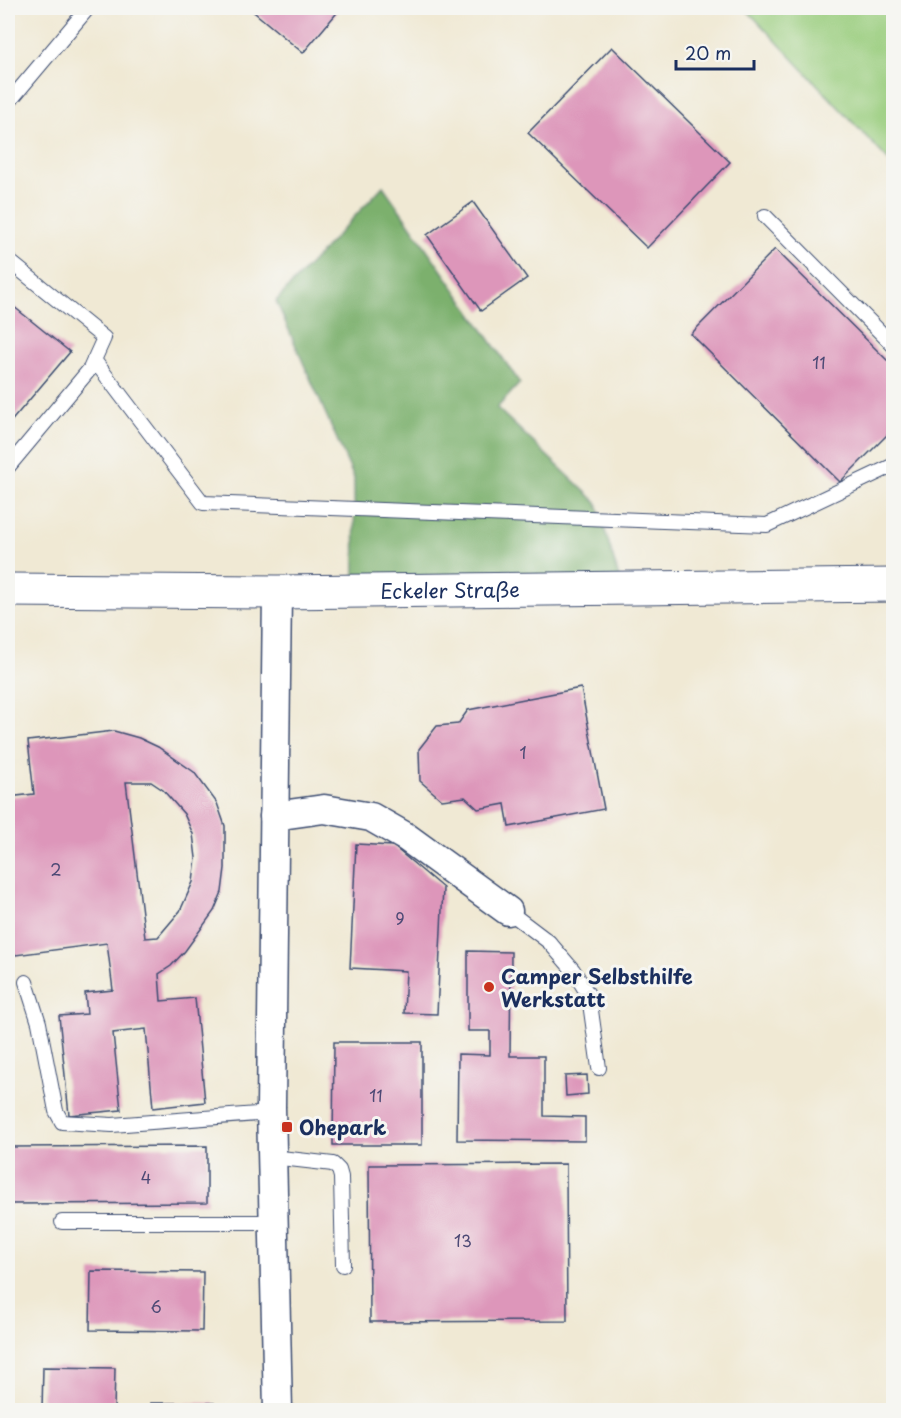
<svg xmlns="http://www.w3.org/2000/svg" width="901" height="1418" font-family="'Playpen Sans',sans-serif">
<style>
.green{fill:#9acd7e;stroke:#5a7e6e;stroke-width:1.5}
.forest{fill:#7bb06d;stroke:#4b7066;stroke-width:1.5}
.building{fill:#dd96ba;fill-rule:evenodd}
.lines{fill:none;stroke-linecap:round;stroke-linejoin:round}
.lane-casing{stroke:#3b4b70;stroke-width:16}
.street-casing{stroke:#3b4b70;stroke-width:31}
.secondary-casing{stroke:#3b4b70;stroke-width:35}
.lane{stroke:#fff;stroke-width:14}
.street{stroke:#fff;stroke-width:28}
.secondary{stroke:#fff;stroke-width:33}
.poi-dot{fill:#c8321e;stroke:#f6f6f2;stroke-width:2}
.labels{text-anchor:middle;dominant-baseline:central;stroke-width:6;stroke-linejoin:round;paint-order:stroke}
.number-label{font-size:16px;fill:#4c4975}
.street-label{font-size:20px;fill:#1b2f5e;stroke:#f6f6f2}
.poi-label{font-size:20px;font-weight:bold;fill:#1b2f5e;stroke:#f6f6f2;text-anchor:start}
</style>
<rect width="100%" height="100%" fill="#f6f6f2"/>
<filter id="ink" filterUnits="userSpaceOnUse"><feTurbulence type="fractalNoise" baseFrequency=".0167" numOctaves="2"/><feDisplacementMap in="SourceGraphic" scale="12" xChannelSelector="R" yChannelSelector="G"/><feConvolveMatrix kernelMatrix="1 2 1 2 8 2 1 2 1" color-interpolation-filters="sRGB"/></filter>
<filter id="wash" filterUnits="userSpaceOnUse"><feTurbulence type="fractalNoise" baseFrequency=".008" numOctaves="4" result="noise"/><feDisplacementMap in="SourceGraphic" scale="24" xChannelSelector="R" yChannelSelector="G"/><feGaussianBlur stdDeviation="1.35" result="paint"/><feColorMatrix in="noise" values="0 0 0 0 0 0 0 0 0 0 0 0 0 0 0 0 0 1.4 0 .05"/><feComposite in="paint" operator="in"/></filter>
<g filter="url(#wash)">
<rect width="100%" height="100%" fill="#f0e9d4"/>
<polygon class="green" points="745,8 893,8 893,165"/>
<polygon class="forest" points="383,186 520,383 497,408 597,503 622,588 355,591 354,478 276,301"/>
<g id="blocks">
<g class="building">
<polygon points="249,8 341,8 303,53"/>
<polygon points="612,47 730,162 647,248 528,133"/>
<polygon points="473,202 527,278 481,311 427,235"/>
<polygon points="775,249 894,367 894,428 840,482 691,334"/>
<polygon points="8,302 70,352 8,425"/>
<polygon points="581,688 604,809 509,827 505,804 478,809 465,797 442,800 420,781 419,749 437,726 458,724 468,710"/>
<path d="M114,731L139,738L158,747L194,772L217,803L225,826V868L222,892L214,911L185,951L171,966L159,974L161,1001L195,998L205,1102L153,1108L146,1029L113,1033L121,1110L69,1115L59,1016L87,1014L85,993L113,990L107,943L8,956V797L34,794L28,741ZM126,782H151L163,790L184,814L193,834L196,858L193,882L180,911L158,937L145,938Z"/>
<polygon points="356,844 393,846 443,888 437,1014 404,1013 406,971 350,968"/>
<polygon points="468,951 511,952 510,1056 544,1056 544,1116 585,1117 585,1141 457,1140 458,1054 490,1055 490,1031 468,1031"/>
<polygon points="334,1042 422,1042 422,1145 333,1145"/>
<polygon points="587,1075 588,1094 566,1096 565,1076"/>
<polygon points="207,1146 207,1203 8,1204 8,1147"/>
<polygon points="566,1164 567,1321 370,1322 369,1165"/>
<polygon points="91,1271 203,1272 202,1331 90,1330"/>
<polygon points="43,1367 115,1368 114,1410 42,1410"/>
<rect x="150" y="1403" width="64" height="7"/>
</g>
</g>
</g>
<g filter="url(#ink)">
<use href="#blocks" fill-opacity="0" stroke="#3b4b70" stroke-width="1.5"/>
<g class="lines">
<defs>
<g id="lane">
<polyline points="8,103 88,8"/>
<polyline points="765,216 894,346"/>
<polyline points="8,260 104,338 90,369 8,467"/>
<polyline points="94,360 203,503 767,525 894,465"/>
<polyline points="508,911 549,942 573,970 589,996 599,1068"/>
<polyline points="26,982 39,1023 56,1111 62,1122 112,1125 271,1113"/>
<polyline points="272,1157 333,1164 339,1170 341,1177 343,1265"/>
<polyline points="62,1222 273,1222"/>
</g>
<g id="street">
<polyline points="277,592 271,1107 278,1410"/>
<polyline points="274,816 324,809 371,817 406,837 508,911"/>
</g>
<g id="secondary">
<path id="s1" d="M8,590L277,592L894,585"/>
</g>
</defs>
<use href="#lane" class="lane-casing"/>
<use href="#street" class="street-casing"/>
<use href="#secondary" class="secondary-casing"/>
<use href="#lane" class="lane"/>
<use href="#street" class="street"/>
<use href="#secondary" class="secondary"/>
</g>
</g>
<g class="poi-dot">
<circle cx="489" cy="987" r="6"/>
<rect x="281" y="1121" width="12" height="12" rx="3"/>
</g>
<g class="labels">
<g class="number-label">
<text x="819" y="362">11</text>
<text x="523" y="752">1</text>
<text x="56" y="869">2</text>
<text x="400" y="918">9</text>
<text x="376" y="1095">11</text>
<text x="146" y="1177">4</text>
<text x="463" y="1240">13</text>
<text x="156" y="1306">6</text>
</g>
<g class="street-label">
<text stroke="none"><textPath href="#s1" startOffset="442">Eckeler Straße</textPath></text>
</g>
<g class="poi-label">
<text x="501" y="976">Camper Selbsthilfe<tspan x="501" dy="23">Werkstatt</tspan></text>
<text x="299" y="1127">Ohepark</text>
</g>
</g>
<rect width="901" height="1418" fill="none" stroke="#f6f6f2" stroke-width="30"/>
<path d="M676 60v9h78v-9" fill="none" stroke="#1b2f5e" stroke-width="3"/>
<text x="685" y="60" font-size="18" fill="#1b2f5e" stroke="#f6f6f2" stroke-width="4.5" paint-order="stroke">20 m</text>
</svg>
